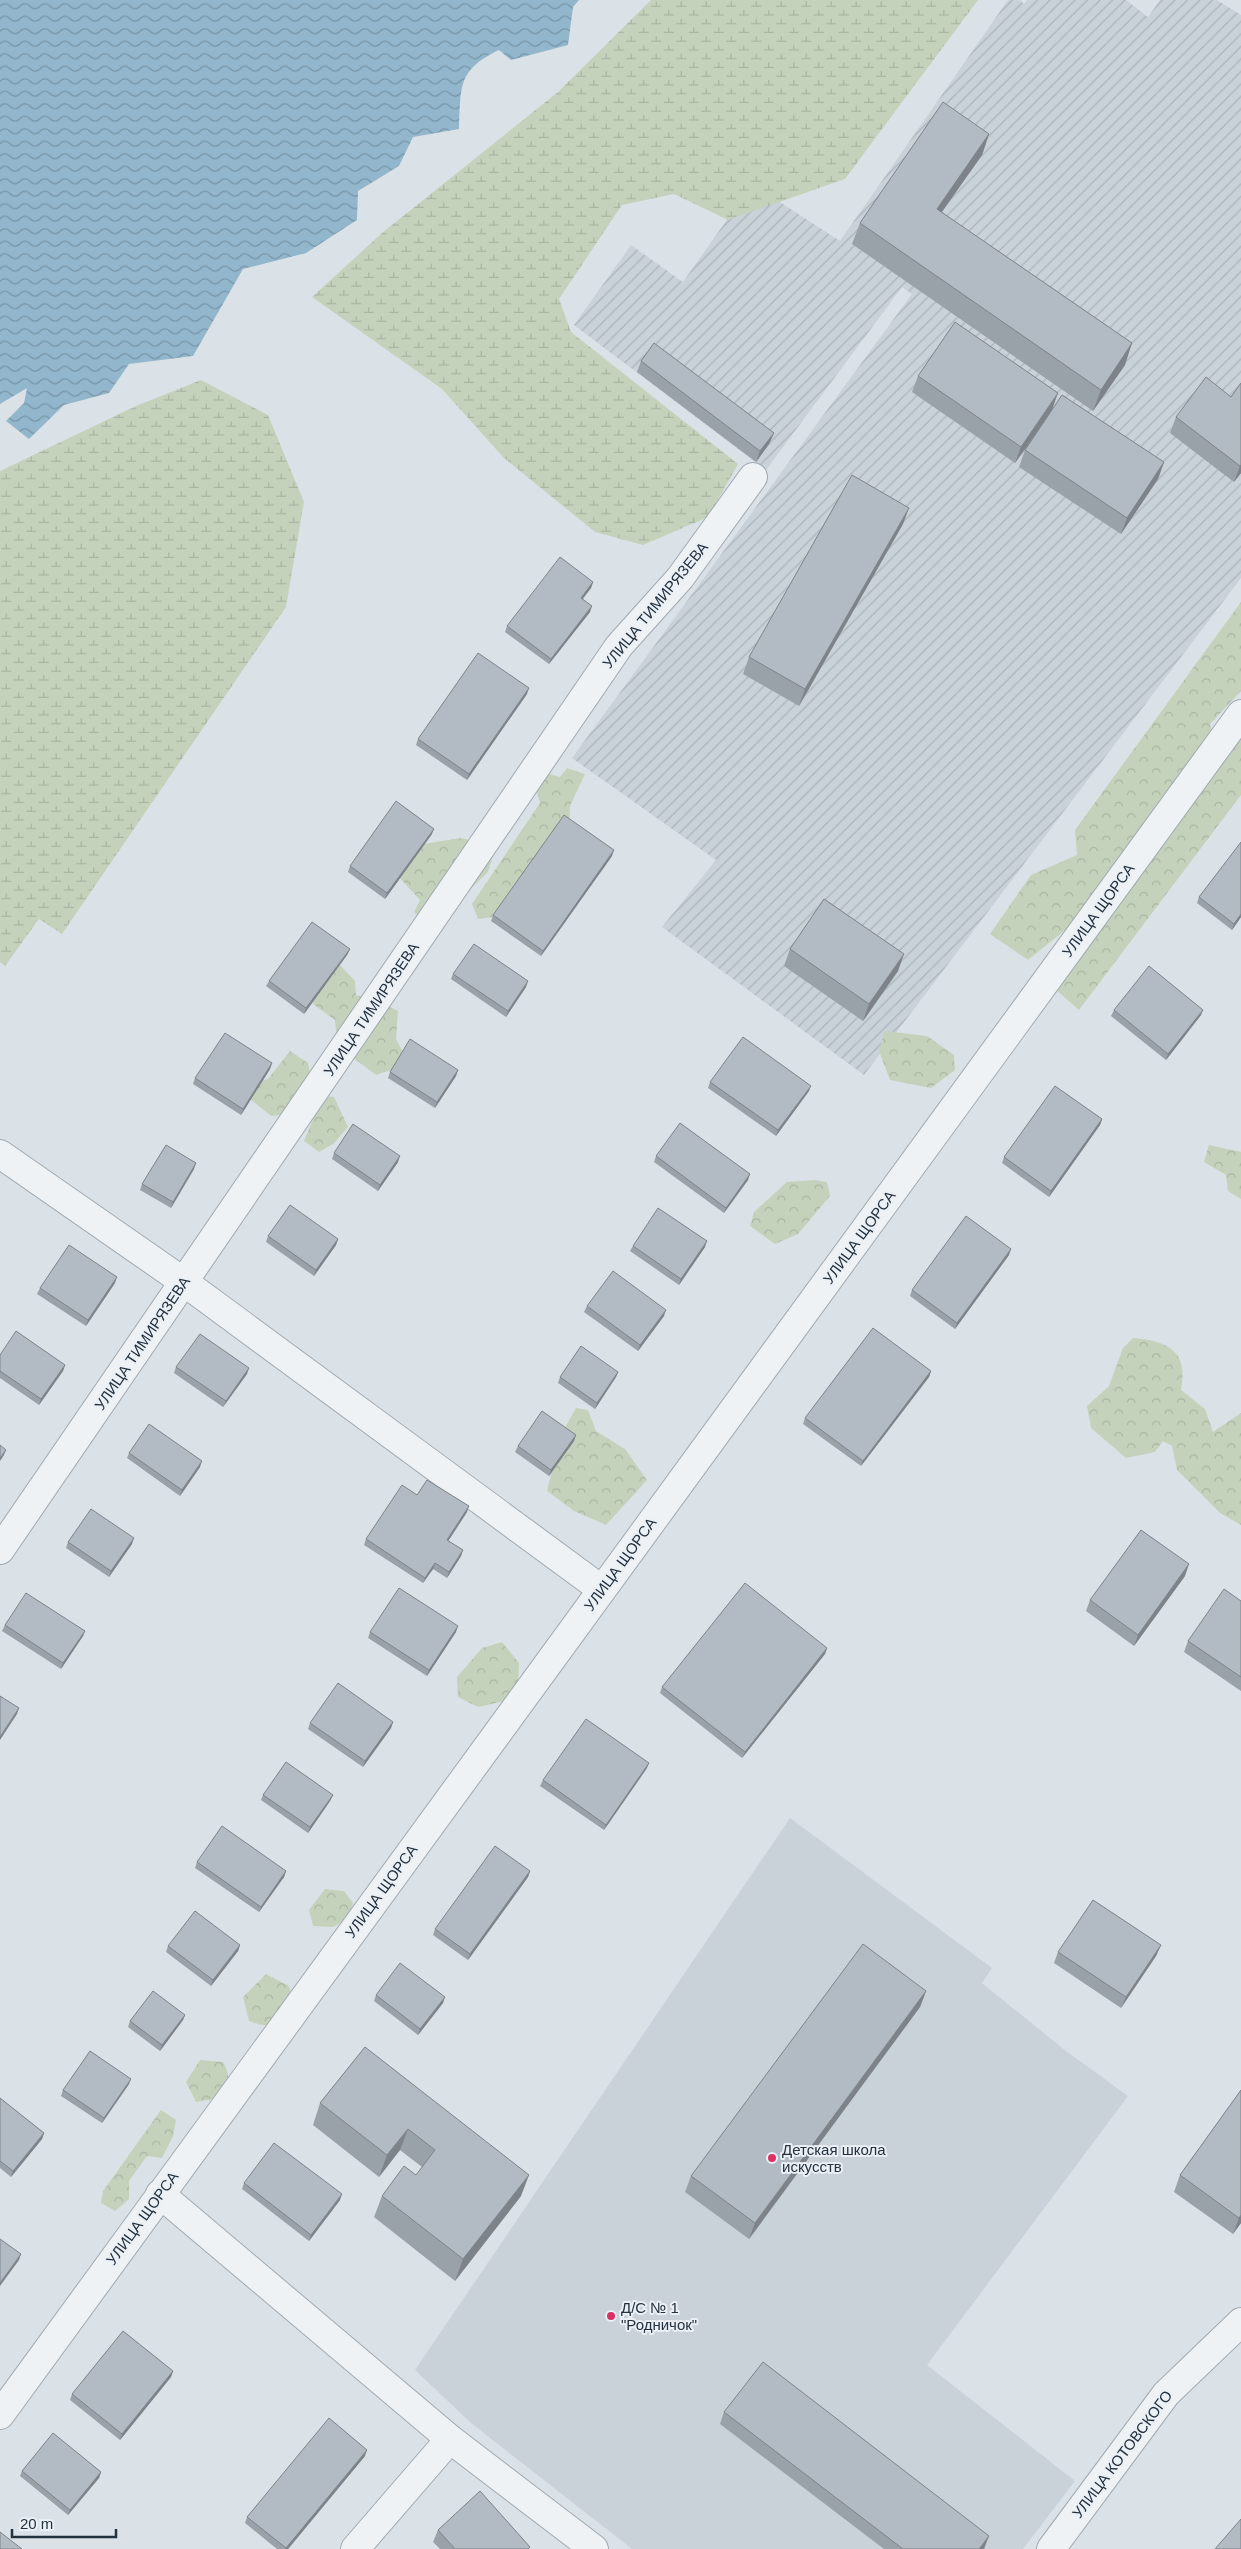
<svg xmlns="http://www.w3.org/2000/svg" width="1241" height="2549" font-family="Arial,sans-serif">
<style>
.built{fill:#c9d1d9}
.industrial{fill:url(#industrial-furrows)}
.forest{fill:url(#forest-crowns)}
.wetland{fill:url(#wetland-marsh)}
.water{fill:url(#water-waves)}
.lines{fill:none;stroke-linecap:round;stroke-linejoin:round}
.minor-casing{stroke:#a0a9b1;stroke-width:30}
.tertiary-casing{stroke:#a0a9b1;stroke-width:30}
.minor{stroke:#eef2f5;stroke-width:28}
.tertiary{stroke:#eef2f5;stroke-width:28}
.wall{fill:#99a1a9}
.shaded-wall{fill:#7d8389}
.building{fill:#b2bbc4;stroke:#7d8389}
.poi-dot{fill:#da3263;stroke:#eaf0f5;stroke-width:2}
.labels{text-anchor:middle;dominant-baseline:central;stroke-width:4;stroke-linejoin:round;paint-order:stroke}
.street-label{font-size:15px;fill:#24313e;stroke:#eaf0f5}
.poi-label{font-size:15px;fill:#24313e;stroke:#eaf0f5;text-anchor:start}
</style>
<defs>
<pattern id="industrial-furrows" width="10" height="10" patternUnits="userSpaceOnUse" patternTransform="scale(1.25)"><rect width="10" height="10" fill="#c9d1d9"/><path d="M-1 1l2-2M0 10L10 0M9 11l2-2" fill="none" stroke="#acb4bb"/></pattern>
<pattern id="forest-crowns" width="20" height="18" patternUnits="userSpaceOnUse" patternTransform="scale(1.25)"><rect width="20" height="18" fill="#c4d2bb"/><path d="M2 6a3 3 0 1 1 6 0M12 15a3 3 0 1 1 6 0" fill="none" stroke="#a8b5a2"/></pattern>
<pattern id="wetland-marsh" width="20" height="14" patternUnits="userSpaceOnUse" patternTransform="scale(1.25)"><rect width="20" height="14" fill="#c4d2bb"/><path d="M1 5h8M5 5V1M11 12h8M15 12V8" fill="none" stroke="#a8b5a2"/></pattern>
<pattern id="water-waves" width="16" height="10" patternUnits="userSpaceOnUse" patternTransform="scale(1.25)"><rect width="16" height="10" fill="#92b6cb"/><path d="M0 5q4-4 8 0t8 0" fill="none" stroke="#7795a6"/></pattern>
</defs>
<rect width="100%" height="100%" fill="#dbe2e7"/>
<polygon class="built" points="790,1818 992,1968 982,1983 1066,2051 1128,2096 927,2365 1075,2481 1023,2549 632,2549 471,2423 415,2370"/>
<polygon class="industrial" points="1008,0 1020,0 1024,4 1027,0 1126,0 1148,17 1160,0 1217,0 1241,15 1241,578 864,1075 662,927 716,860 572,758 912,294 902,287 766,470 574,325 631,245 683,282 752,184 840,241"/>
<g class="forest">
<polygon points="1241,602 1241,691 1210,724 1216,756 1074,923 1028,960 990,934 1031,875 1077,855 1075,830"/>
<polygon points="1241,731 1241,795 1079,1010 1054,988"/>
<polygon points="567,768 585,774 570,806 569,840 493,917 478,919 472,904 540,803 536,789 546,773 560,777"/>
<polygon points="461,838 496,846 488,872 459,900 437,933 414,912 420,900 398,876 410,846"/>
<polygon points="339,964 355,981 356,995 384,1004 398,1011 396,1039 409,1064 376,1075 348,1054 337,1041 335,1020 313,1004 311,991"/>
<polygon points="885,1031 927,1036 954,1055 955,1070 931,1088 890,1080 879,1051"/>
<polygon points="290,1051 308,1063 312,1084 291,1114 271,1116 245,1095 252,1083 268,1079"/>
<polygon points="323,1096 334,1097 348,1127 333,1144 319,1152 304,1141"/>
<polygon points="1209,1145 1241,1152 1241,1199 1228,1191 1226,1175 1204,1162"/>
<polygon points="815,1180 827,1182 830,1196 798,1234 775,1244 750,1226 754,1212 787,1182"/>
<path d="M1133,1338C1168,1341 1189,1351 1181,1390L1205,1409L1213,1432L1241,1413V1525L1220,1513L1177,1470L1172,1446L1163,1441L1155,1452L1126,1458L1091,1428L1087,1406L1109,1386L1123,1348Z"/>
<polygon points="576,1408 588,1410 596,1431 625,1449 647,1480 606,1525 574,1511 547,1491 560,1436"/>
<polygon points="502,1642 519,1663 518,1685 509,1700 478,1707 458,1697 457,1677 482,1648"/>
<polygon points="325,1889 344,1891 353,1903 349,1918 333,1927 313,1926 309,1910"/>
<path d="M266,1974L289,1986L293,2002C278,2022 274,2031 249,2021L243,1997Z"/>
<path d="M200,2060L223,2062C232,2078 228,2084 219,2098L196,2102L186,2082Z"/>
<polygon points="161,2110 176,2120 173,2136 162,2158 147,2156 129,2181 129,2199 115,2211 101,2203 103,2191"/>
</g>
<g class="wetland">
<polygon points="651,0 978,0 845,179 728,220 674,194 622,205 559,299 571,332 738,464 708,517 643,545 595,532 504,458 442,389 312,297 382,233 558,92"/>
<polygon points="201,380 268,415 304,502 286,607 62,934 39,919 5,966 0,962 0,471 136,406"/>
</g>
<path class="water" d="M0,0H579L573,7L568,45L511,60L499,50C457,70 461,87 459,129L413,137L399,166L358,191L357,220L306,253L243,269L193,356L129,364L109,393L64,405L29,439L6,421L24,403L27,388L0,404Z"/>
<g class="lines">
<defs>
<g id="minor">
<polyline points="0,1154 184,1282 601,1589"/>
<polyline points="0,1550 619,646 680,578 753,477"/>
<polyline points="160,2194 450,2439 594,2549"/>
<polyline points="355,2549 450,2439"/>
<polyline points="1051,2549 1166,2394 1241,2322"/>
</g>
<polyline id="tertiary" points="0,2415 1241,714"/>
</defs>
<use href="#minor" class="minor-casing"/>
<use href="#tertiary" class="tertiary-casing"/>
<use href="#minor" class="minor"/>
<use href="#tertiary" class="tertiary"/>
</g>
<g class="wall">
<polygon points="989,134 982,155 942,212 1125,365 1093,411 852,244 860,223"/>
<polygon points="641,361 774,433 769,444 756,462 637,372"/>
<polygon points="918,376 1164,462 1158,479 1121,534 1019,467 1025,450 1032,440 1015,463 912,392"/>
<polygon points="1241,383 1241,473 1234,482 1170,433 1176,417 1231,397"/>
<polygon points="903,524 799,706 743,674 749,657"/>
<polygon points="593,582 591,588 583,599 590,612 549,664 505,632 507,626"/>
<polygon points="527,694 467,780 416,745 418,739"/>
<polygon points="432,834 385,899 348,872 350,866"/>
<polygon points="612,856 541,956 491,921 493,915"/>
<polygon points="1199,897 1241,917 1232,930 1197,903"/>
<polygon points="350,949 347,955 304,1014 266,986 269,981"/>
<polygon points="790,949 898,971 863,1021 784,966"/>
<polygon points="453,974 526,987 506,1017 451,979"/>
<polygon points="1114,1010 1201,1015 1166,1060 1111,1016"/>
<polygon points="272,1063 270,1069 241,1115 193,1084 195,1078"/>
<polygon points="458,1070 456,1076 435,1108 388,1078 390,1072"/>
<polygon points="710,1082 809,1091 776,1136 708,1088"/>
<polygon points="1102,1119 1100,1125 1049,1197 1002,1163 1004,1157"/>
<polygon points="334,1153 398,1162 378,1191 332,1159"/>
<polygon points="656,1156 748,1180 724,1213 654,1162"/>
<polygon points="194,1169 171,1208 140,1190 142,1184"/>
<polygon points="268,1236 338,1239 336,1245 314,1276 266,1242"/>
<polygon points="633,1246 705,1247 679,1285 630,1251"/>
<polygon points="1009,1255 955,1329 910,1296 912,1290"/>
<polygon points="115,1283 86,1326 37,1294 40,1288"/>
<polygon points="587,1306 664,1316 638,1351 584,1312"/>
<polygon points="0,1355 65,1365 63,1371 39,1405 0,1378"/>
<polygon points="176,1367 247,1374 223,1407 174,1373"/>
<polygon points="931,1371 929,1377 861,1466 803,1424 805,1418"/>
<polygon points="618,1372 616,1377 595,1409 558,1383 560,1377"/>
<polygon points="576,1435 574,1441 549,1476 515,1452 518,1446"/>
<polygon points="129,1453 200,1467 180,1496 127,1458"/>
<polygon points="417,1495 467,1512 448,1541 463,1550 461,1556 447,1578 433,1569 423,1583 364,1545 366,1539"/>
<polygon points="68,1542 132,1544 109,1577 66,1548"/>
<polygon points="1185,1576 1134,1646 1086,1611 1090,1600"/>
<polygon points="1241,1601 1241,1691 1184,1652 1188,1641"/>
<polygon points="5,1625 85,1631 83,1636 61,1669 2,1631"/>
<polygon points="370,1632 456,1632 427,1676 368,1638"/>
<polygon points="827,1648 825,1654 742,1758 660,1693 662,1687"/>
<polygon points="393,1722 391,1728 363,1767 308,1729 310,1723"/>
<polygon points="647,1768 604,1830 540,1786 543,1780"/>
<polygon points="263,1795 333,1795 330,1801 308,1833 261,1800"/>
<polygon points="197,1862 286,1871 284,1877 259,1912 195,1868"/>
<polygon points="530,1871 528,1877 468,1960 433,1935 435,1929"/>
<polygon points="240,1945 238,1951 211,1986 166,1952 168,1946"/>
<polygon points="1161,1945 1156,1956 1121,2008 1054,1963 1058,1952"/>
<polygon points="926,1991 920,2007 749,2239 685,2192 691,2176"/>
<polygon points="376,1995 443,2003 418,2035 374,2001"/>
<polygon points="185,2015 183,2020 160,2051 128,2027 130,2021"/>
<polygon points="365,2047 521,2196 455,2281 374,2217 382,2196 416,2175 422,2167 400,2150 379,2177 313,2125 320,2103"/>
<polygon points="129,2084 102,2123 61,2096 63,2090"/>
<polygon points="1241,2090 1241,2223 1233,2234 1174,2192 1180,2175"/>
<polygon points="0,2098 44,2133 42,2139 11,2177 0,2168"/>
<polygon points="244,2183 340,2200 309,2241 242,2189"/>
<polygon points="173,2371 171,2377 120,2440 70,2400 72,2394"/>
<polygon points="724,2412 985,2548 984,2549 884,2549 720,2424"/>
<polygon points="365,2456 288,2549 277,2549 245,2523 247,2517"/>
<polygon points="22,2471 101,2472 99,2478 68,2515 20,2476"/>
<polygon points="438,2530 530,2549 440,2549 433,2542"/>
</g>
<g class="shaded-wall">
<polygon points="989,134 982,155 929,230 937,209"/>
<polygon points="1132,343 1125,365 1093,411 1101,390"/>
<polygon points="1058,393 1052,410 1015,463 1021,447"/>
<polygon points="774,433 769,444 756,462 760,451"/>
<polygon points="1164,462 1158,479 1121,534 1127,518"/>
<polygon points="1241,465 1241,473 1234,482 1240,466"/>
<polygon points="909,508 903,524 799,706 805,689"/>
<polygon points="593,582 591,588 579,603 581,598"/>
<polygon points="592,606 590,612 549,664 551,659"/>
<polygon points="529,688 527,694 467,780 469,774"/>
<polygon points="434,829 432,834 385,899 387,893"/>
<polygon points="614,850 612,856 541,956 543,951"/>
<polygon points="1241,914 1241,917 1232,930 1234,924"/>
<polygon points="350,949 347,955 304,1014 306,1008"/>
<polygon points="904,954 898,971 863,1021 869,1004"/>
<polygon points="528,981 526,987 506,1017 508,1011"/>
<polygon points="1203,1010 1201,1015 1166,1060 1168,1054"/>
<polygon points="272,1063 270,1069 241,1115 243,1109"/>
<polygon points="458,1070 456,1076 435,1108 437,1102"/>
<polygon points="811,1086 809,1091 776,1136 778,1130"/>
<polygon points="1102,1119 1100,1125 1049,1197 1051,1191"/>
<polygon points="400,1156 398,1162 378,1191 380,1185"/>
<polygon points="196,1163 194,1169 171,1208 173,1202"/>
<polygon points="750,1174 748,1180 724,1213 726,1208"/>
<polygon points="338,1239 336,1245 314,1276 316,1270"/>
<polygon points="707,1241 705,1247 679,1285 681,1279"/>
<polygon points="1011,1249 1009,1255 955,1329 957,1323"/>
<polygon points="117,1277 115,1283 86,1326 88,1320"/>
<polygon points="666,1310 664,1316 638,1351 640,1345"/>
<polygon points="65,1365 63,1371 39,1405 41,1399"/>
<polygon points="249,1368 247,1374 223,1407 226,1401"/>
<polygon points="931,1371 929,1377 861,1466 863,1461"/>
<polygon points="618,1372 616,1377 595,1409 597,1403"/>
<polygon points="576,1435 574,1441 549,1476 551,1470"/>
<polygon points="6,1450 4,1455 0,1461 0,1458"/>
<polygon points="202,1461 200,1467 180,1496 182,1490"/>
<polygon points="469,1506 467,1512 445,1546 447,1540"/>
<polygon points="134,1538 132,1544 109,1577 111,1571"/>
<polygon points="463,1550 461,1556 447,1578 449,1572"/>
<polygon points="435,1563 433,1569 423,1583 425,1578"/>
<polygon points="1189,1564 1185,1576 1134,1646 1138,1635"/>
<polygon points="458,1626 456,1632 427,1676 429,1670"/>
<polygon points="85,1631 83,1636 61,1669 63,1663"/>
<polygon points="827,1648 825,1654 742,1758 745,1752"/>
<polygon points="19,1708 17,1714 0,1740 0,1737"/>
<polygon points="393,1722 391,1728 363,1767 365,1761"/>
<polygon points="649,1763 647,1768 604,1830 606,1825"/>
<polygon points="333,1795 330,1801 308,1833 310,1827"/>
<polygon points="286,1871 284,1877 259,1912 261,1907"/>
<polygon points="530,1871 528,1877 468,1960 470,1954"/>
<polygon points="240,1945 238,1951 211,1986 213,1980"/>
<polygon points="1161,1945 1156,1956 1121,2008 1126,1997"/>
<polygon points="926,1991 920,2007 749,2239 755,2223"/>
<polygon points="445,1997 443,2003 418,2035 420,2029"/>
<polygon points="185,2015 183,2020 160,2051 162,2045"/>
<polygon points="131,2079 129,2084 102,2123 104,2118"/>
<polygon points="408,2129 400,2150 379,2177 387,2155"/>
<polygon points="44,2133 42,2139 11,2177 13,2171"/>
<polygon points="529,2175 521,2196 455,2281 463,2259"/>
<polygon points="342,2194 340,2200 309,2241 311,2235"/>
<polygon points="1241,2215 1241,2223 1233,2234 1239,2218"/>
<polygon points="21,2254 19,2260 0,2286 0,2283"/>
<polygon points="173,2371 171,2377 120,2440 122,2434"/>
<polygon points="367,2450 365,2456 288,2549 285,2549"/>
<polygon points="101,2472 99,2478 68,2515 70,2510"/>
<polygon points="989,2536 984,2549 979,2549"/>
</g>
<g class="building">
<polygon points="943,102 989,134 937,209 1132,343 1101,390 860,223"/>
<polygon points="955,322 1058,393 1021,447 918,376"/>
<polygon points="654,343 774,433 760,451 641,361"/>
<polygon points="1206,377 1231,397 1241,383 1241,465 1240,466 1176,417"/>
<polygon points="1062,395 1164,462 1127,518 1025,450"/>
<polygon points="852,475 909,508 805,689 749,657"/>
<polygon points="560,557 593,582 581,598 592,606 551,659 507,626"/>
<polygon points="478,653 529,688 469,774 418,739"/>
<polygon points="396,801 434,829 387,893 350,866"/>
<polygon points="564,815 614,850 543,951 493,915"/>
<polygon points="1241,842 1241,914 1234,924 1199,897"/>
<polygon points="824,899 904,954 869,1004 790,949"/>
<polygon points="312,922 350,949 306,1008 269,981"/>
<polygon points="474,944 528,981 508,1011 453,974"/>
<polygon points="1149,966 1203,1010 1168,1054 1114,1010"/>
<polygon points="225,1033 272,1063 243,1109 195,1078"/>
<polygon points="743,1037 811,1086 778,1130 710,1082"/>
<polygon points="410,1039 458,1070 437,1102 390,1072"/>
<polygon points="1055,1086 1102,1119 1051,1191 1004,1157"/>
<polygon points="680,1123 750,1174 726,1208 656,1156"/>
<polygon points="353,1124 400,1156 380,1185 334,1153"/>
<polygon points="166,1145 196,1163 173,1202 142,1184"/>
<polygon points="290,1205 338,1239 316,1270 268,1236"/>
<polygon points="658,1208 707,1241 681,1279 633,1246"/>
<polygon points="966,1216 1011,1249 957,1323 912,1290"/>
<polygon points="69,1245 117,1277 88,1320 40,1288"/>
<polygon points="613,1271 666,1310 640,1345 587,1306"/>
<polygon points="873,1328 931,1371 863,1461 805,1418"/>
<polygon points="16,1331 65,1365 41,1399 0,1371 0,1355"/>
<polygon points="200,1334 249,1368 226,1401 176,1367"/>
<polygon points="581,1346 618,1372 597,1403 560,1377"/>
<polygon points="542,1411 576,1435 551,1470 518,1446"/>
<polygon points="149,1424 202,1461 182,1490 129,1453"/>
<polygon points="0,1445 6,1450 0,1458"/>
<polygon points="427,1480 469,1506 447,1540 463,1550 449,1572 435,1563 425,1578 366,1539 402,1485 417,1495"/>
<polygon points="91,1509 134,1538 111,1571 68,1542"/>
<polygon points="1141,1530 1189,1564 1138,1635 1090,1600"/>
<polygon points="745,1583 827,1648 745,1752 662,1687"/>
<polygon points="399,1588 458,1626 429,1670 370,1632"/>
<polygon points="1224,1589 1241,1601 1241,1677 1188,1641"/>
<polygon points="26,1593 85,1631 63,1663 5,1625"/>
<polygon points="338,1683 393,1722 365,1761 310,1723"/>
<polygon points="0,1696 19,1708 0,1737"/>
<polygon points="586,1719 649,1763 606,1825 543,1780"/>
<polygon points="286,1762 333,1795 310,1827 263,1795"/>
<polygon points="222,1826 286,1871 261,1907 197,1862"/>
<polygon points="495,1846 530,1871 470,1954 435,1929"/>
<polygon points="1093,1900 1161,1945 1126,1997 1058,1952"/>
<polygon points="195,1911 240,1945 213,1980 168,1946"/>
<polygon points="863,1944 926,1991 755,2223 691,2176"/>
<polygon points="400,1963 445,1997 420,2029 376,1995"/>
<polygon points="153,1991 185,2015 162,2045 130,2021"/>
<polygon points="365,2047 529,2175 463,2259 382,2196 404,2166 416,2175 435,2150 408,2129 387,2155 320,2103"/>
<polygon points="90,2051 131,2079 104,2118 63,2090"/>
<polygon points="1241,2090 1241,2215 1239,2218 1180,2175"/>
<polygon points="0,2098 44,2133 13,2171 0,2161"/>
<polygon points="274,2143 342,2194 311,2235 244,2183"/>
<polygon points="0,2239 21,2254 0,2283"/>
<polygon points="123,2331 173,2371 122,2434 72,2394"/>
<polygon points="763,2362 989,2536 979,2549 903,2549 724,2412"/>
<polygon points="329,2418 367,2450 286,2548 247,2517"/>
<polygon points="53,2433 101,2472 70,2510 22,2471"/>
<polygon points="480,2491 530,2547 528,2549 455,2549 438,2530"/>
<polygon points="1241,2519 1241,2549 1215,2549"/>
<polygon points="0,2532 22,2549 0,2549"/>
</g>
<g class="poi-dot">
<circle cx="772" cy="2158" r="5"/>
<circle cx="611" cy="2316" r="5"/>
</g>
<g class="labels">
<g class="street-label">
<text transform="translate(655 605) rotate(-51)">УЛИЦА ТИМИРЯЗЕВА</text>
<text transform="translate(1098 910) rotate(-54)">УЛИЦА ЩОРСА</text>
<text transform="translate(371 1009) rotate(-56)">УЛИЦА ТИМИРЯЗЕВА</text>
<text transform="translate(859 1237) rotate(-54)">УЛИЦА ЩОРСА</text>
<text transform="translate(142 1343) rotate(-56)">УЛИЦА ТИМИРЯЗЕВА</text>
<text transform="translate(620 1564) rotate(-54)">УЛИЦА ЩОРСА</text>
<text transform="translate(381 1891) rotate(-54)">УЛИЦА ЩОРСА</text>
<text transform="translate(142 2218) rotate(-54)">УЛИЦА ЩОРСА</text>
<text transform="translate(1122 2454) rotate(-53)">УЛИЦА КОТОВСКОГО</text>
</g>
<g class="poi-label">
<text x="782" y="2149">Детская школа<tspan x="782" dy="17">искусств</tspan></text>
<text x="621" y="2307">Д/С № 1<tspan x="621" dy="17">"Родничок"</tspan></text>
</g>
</g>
<path d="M12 2529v8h104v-8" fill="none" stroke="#24313e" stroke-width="2.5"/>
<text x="20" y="2529" font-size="15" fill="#24313e" stroke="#eaf0f5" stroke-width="4" paint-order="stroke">20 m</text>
</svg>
